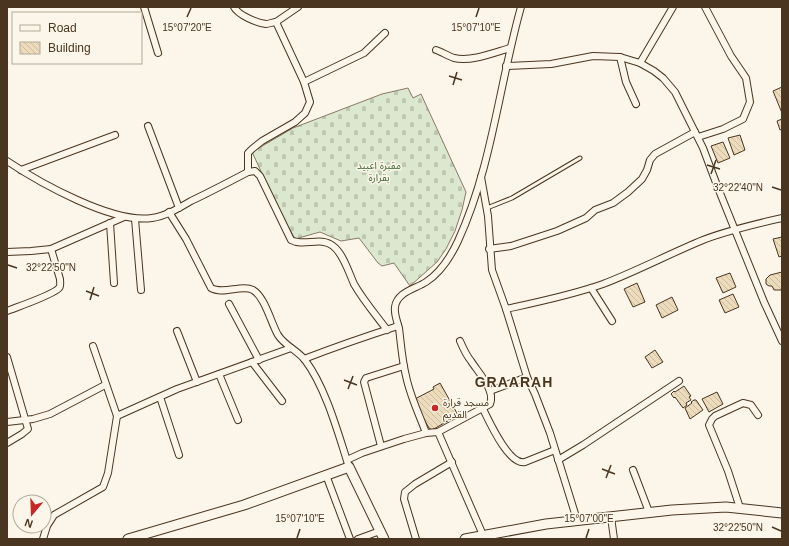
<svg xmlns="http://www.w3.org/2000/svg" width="789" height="546" font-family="Arial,'Noto Sans Arabic',sans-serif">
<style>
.cemetery{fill:url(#cemetery-stones);stroke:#887966}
.building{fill:url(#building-back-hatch);stroke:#4a3520}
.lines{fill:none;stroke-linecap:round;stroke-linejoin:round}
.lane-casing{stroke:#4a3520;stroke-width:5}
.street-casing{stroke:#4a3520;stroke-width:8}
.secondary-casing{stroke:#4a3520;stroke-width:11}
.lane{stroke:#fbf6e9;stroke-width:3}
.street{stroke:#fbf6e9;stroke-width:6}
.secondary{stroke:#fbf6e9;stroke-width:9}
.ticks{fill:none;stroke:#4a3520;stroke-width:1.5}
.poi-dot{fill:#c62828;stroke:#fbf6e9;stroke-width:1.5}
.labels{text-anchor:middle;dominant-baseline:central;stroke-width:3;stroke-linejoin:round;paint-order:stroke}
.park-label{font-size:10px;fill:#436837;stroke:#fbf6e9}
.poi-label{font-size:10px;fill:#4a3520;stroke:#fbf6e9;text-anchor:start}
.district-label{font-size:14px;font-weight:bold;letter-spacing:1px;fill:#4a3520;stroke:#fbf6e9}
.ticks-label{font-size:10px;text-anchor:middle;fill:#4a3520;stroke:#fbf6e9;stroke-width:3;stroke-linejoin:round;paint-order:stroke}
</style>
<defs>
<pattern id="cemetery-stones" width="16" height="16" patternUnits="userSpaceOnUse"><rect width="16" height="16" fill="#dce7d0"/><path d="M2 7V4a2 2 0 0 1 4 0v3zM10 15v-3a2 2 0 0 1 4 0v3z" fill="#bec7b2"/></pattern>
<pattern id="building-back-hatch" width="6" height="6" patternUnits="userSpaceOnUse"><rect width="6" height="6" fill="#ecdcbc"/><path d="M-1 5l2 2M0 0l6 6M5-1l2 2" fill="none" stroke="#ccbda1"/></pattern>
</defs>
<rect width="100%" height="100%" fill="#fbf6e9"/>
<polygon class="cemetery" points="408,88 413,98 421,94 466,192 462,210 455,231 446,249 437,262 410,286 394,263 382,266 378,263 359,238 341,241 320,232 295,239 281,214 252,152 293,128 382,94"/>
<g class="building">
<polygon points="782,87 782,113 773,91"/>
<polygon points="782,119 782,129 780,130 777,121"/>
<polygon points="740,135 745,150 734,155 728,138"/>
<polygon points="723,142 730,158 718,163 711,146"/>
<polygon points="782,237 782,256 779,257 773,239"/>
<polygon points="782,272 782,290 774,290 772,286 769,286 766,284 766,279 770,275"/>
<polygon points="730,273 736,287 723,293 716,278"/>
<polygon points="637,283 645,302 633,307 624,289"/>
<polygon points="733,294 739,307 725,313 719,300"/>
<polygon points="672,297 678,310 662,318 656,305"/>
<polygon points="655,350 663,362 652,368 645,357"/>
<polygon points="440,383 458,415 432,430 429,428 413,400 434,389 433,387"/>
<polygon points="684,386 691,396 689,397 691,400 686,403 687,405 683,408 675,397 674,398 671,394 674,391 675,392"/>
<polygon points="717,392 723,404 709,412 702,399"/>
<polygon points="694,400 696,400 703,410 690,419 685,408 692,403 691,402"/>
</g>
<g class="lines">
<defs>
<polyline id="lane" points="487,208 512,198 580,158"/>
<g id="street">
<polyline points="144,7 158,53"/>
<path d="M234,7C238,15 257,23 266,24C269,24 273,22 276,22L304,82L310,102L305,113L295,122L262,141L252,149L248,153V172"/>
<polyline points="276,22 298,7"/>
<path d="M436,50C442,52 448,56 454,58C471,62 493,53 510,48"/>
<polyline points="620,57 626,82 636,104"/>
<polyline points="640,63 673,7"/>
<polyline points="506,66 551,64 593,56 620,57 640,63 654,71 663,78 675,92 703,148 718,188 764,302 782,341"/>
<polyline points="304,82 364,53 385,33"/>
<polyline points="148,126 179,208"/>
<polyline points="698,137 723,129 743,119 750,102 746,78 731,56 705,7"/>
<path d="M7,161C40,183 113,224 152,218C166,216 179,208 191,201C210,192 229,182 248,172L255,171L260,176L291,240C304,247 321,236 333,246C343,253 349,273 354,284C363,300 376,315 387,330"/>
<polyline points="21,170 115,135"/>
<polyline points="481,177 488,216 492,270 506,309 527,377 535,394 550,433 577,520"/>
<path d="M169,212L186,239L211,288C223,295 242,284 253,290C265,297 271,323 278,335C285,346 297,350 305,360C326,388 338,433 349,467"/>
<polyline points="135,219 141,290"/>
<polyline points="110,223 114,283"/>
<polyline points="489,249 511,246 557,231 586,218 595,210 613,203 628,192 642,179 647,170 650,160 655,154 695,132"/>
<polyline points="7,252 31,251 51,249 124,217"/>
<polyline points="591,288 612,321"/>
<polyline points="229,304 259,360"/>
<path d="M506,309C538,302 572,295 603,284C637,271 669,254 703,240C729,230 756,224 782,218"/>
<path d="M7,311C17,307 53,295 59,288C61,286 60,282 60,279L51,249"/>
<polyline points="177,331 197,382"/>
<polyline points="7,357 28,429 22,434 7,443"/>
<path d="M304,359C335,347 367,336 398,326"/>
<polyline points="252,362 282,401"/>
<polyline points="219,374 238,420"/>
<polyline points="490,391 527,377"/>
<polyline points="160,397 179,455"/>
<path d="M483,409C489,421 509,466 525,462L555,450"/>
<polyline points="117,416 177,389 291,348"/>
<polyline points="7,422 33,419 50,414 105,385"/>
<polyline points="438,432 483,535"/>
<path d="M426,433C419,414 410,396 406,376C402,360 401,344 399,328C397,321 394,314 395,307C397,292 415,289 426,282C440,273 451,256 458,241C492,167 499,85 521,7"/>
<polyline points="381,446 364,382 366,378 404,366"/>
<path d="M347,460L362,453L404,439L426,433L438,432L490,404C496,391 478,372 471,361C466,355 463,348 460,341"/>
<polyline points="558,460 583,445 679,381"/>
<polyline points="633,470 649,512"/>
<polyline points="326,475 350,539"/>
<polyline points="740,508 728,471 709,425 712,419 715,416 743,403 751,405 758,415"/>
<polyline points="611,517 614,539"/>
<polyline points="43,539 47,526 54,515 103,487 108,473 117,416 93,346"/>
<polyline points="358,539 380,531"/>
<polyline points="416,539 404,499 405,492 415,484 452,462"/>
</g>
<g id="secondary">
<polyline points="128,539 244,505 349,467 384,539"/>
<polyline points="465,539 546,524 672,510 726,507 782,513"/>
</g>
</defs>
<use href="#lane" class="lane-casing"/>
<use href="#street" class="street-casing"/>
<use href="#secondary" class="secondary-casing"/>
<use href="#lane" class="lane"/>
<use href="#street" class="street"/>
<use href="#secondary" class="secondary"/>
</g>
<path class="ticks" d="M187,17L191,8M476,17L479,8M449,76L462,80M453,85L457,72M707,165L720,169M711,174L716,160M772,187L781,190M8,265L17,268M86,291L99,296M90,300L94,287M344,380L357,385M348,389L353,376M602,469L615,474M606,478L611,465M772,527L781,531M297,538L300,529M586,538L589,529"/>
<circle class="poi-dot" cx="435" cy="408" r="4"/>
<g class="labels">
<g class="park-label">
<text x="379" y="165">مقبرة اعبيد<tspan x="379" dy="12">بقرارة</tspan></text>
</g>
<g class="poi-label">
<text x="443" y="402">مسجد قرارة<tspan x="443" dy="12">القديم</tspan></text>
</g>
<g class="district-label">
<text x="514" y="382">GRAARAH</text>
</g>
</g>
<g class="ticks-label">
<text x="187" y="31">15°07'20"E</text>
<text x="476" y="31">15°07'10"E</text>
<text x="738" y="191">32°22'40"N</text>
<text x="51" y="271">32°22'50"N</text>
<text x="300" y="522">15°07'10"E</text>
<text x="589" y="522">15°07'00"E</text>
<text x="738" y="531">32°22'50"N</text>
</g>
<rect width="789" height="546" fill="none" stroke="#4a3520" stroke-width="16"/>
<rect x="12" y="12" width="130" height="52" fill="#fbf6e9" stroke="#b4a999"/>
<rect x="20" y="25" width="20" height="6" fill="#fbf6e9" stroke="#b4a999"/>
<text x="48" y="32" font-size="12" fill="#4a3520">Road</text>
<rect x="20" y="42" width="20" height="12" fill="url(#building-back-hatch)" stroke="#b4a999"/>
<text x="48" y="52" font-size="12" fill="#4a3520">Building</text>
<g transform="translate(32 514) rotate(199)"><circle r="19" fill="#fbf6e9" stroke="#b4a999"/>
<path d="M0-3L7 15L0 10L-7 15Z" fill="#c62828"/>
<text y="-6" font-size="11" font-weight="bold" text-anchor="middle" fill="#4a3520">N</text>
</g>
</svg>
